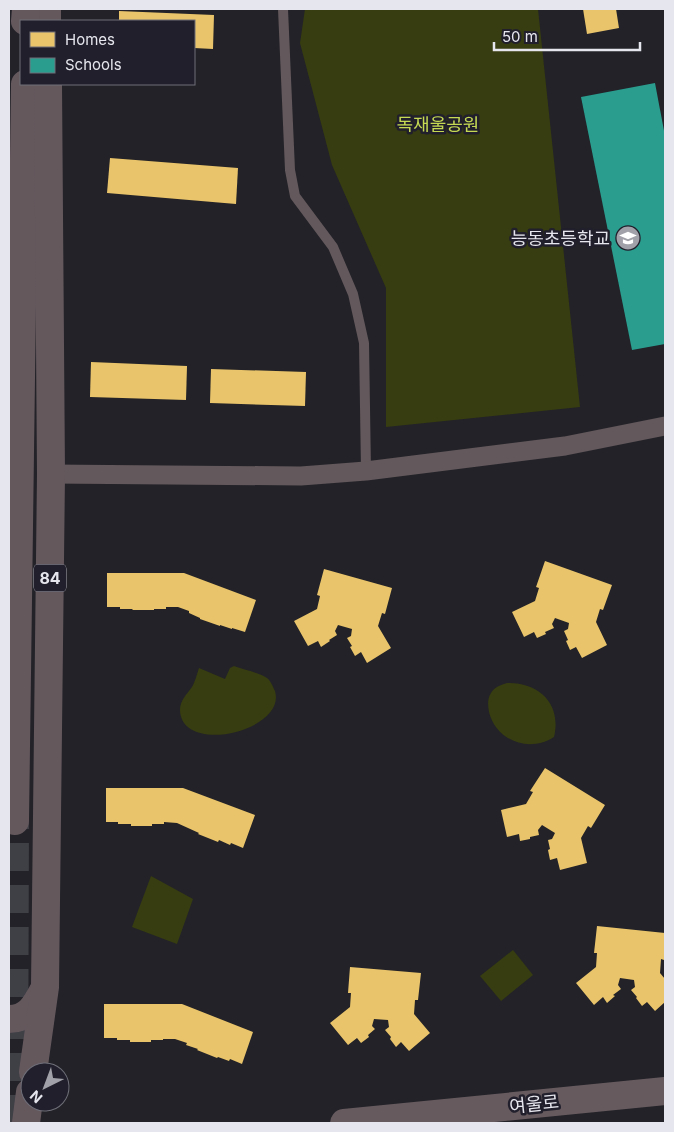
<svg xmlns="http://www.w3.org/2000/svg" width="674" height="1132" font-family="Inter,'Noto Sans KR',sans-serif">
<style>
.green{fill:#373d10}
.homes{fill:#e9c46a}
.schools{fill:#2a9d8f}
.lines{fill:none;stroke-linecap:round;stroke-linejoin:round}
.secondary-tunnel{stroke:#3f3f46;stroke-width:28;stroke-dasharray:28 14;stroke-linecap:butt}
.lane{stroke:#63585b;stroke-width:10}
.street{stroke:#63585b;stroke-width:19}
.secondary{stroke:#665a5e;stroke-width:28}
.primary{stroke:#64585d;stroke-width:28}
.labels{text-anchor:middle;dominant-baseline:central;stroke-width:5;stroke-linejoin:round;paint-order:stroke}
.shield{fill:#201f2b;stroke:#abaab4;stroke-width:1}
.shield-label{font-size:16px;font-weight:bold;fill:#e6e6ee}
.park-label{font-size:18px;fill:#c5d953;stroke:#201f2b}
.poi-label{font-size:18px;fill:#e6e6ee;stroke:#201f2b;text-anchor:end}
.street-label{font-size:18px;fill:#e6e6ee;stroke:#201f2b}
</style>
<rect width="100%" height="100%" fill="#222228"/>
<g class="green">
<polygon points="305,9 538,9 580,407 386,427 386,288 332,165 300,43"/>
<path d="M234,666C244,670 258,672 267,678C271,681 273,687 275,691C287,731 181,756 180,710C180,700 187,694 192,687C195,682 197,674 199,668L225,679L230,668Z"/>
<path d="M507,683C539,682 562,704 554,737C529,753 496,741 489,712C488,706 487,699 491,693C494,687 501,685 507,683Z"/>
<polygon points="151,876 193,899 177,944 132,927"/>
<polygon points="513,950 533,975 501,1001 480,976"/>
</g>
<g class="homes">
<polygon points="583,9 616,9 619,28 587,34"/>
<polygon points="119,11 214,15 213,49 194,48 194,21 119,21"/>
<polygon points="110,158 238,168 236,204 107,193"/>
<polygon points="91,362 187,366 186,400 90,397"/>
<polygon points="211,369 306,372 305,406 210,403"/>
<polygon points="545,561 612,585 603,610 600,609 596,622 607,645 582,658 576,647 570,650 566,641 568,640 564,631 568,629 569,623 555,618 552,624 554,628 545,632 546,634 537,638 534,632 524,637 512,612 535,601 539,588 536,587"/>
<polygon points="324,569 392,588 385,614 382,613 378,626 391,648 367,663 361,652 355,656 350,647 352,646 347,638 351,636 352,629 338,625 335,631 337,635 329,640 330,641 321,647 318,641 308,646 294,621 317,609 320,596 317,595"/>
<polygon points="107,573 184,573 256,600 245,632 232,628 232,629 220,625 220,626 200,619 200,618 189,613 189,611 178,607 166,607 166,609 154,609 154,610 133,610 132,609 120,609 120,607 107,607"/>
<polygon points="545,768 605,805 591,828 588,826 581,838 587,863 560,870 557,858 550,860 548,850 550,849 548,840 552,839 555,833 542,825 538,830 539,835 530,837 530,839 520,841 519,834 507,837 501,810 526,804 533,792 530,791"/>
<polygon points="106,788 183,788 255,815 243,848 231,843 230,845 219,840 218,842 198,834 199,833 177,823 164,822 164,824 152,824 152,826 131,826 131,824 118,824 118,822 106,822"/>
<polygon points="597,926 665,933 664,960 661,959 660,973 665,979 665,1002 655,1011 647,1002 642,1006 636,998 637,997 631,990 635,987 634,980 620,978 618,985 621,989 613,995 615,996 607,1003 603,997 594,1005 576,983 596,967 597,953 594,953"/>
<polygon points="350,967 421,973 418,1000 415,1000 414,1014 430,1033 409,1051 401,1042 396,1047 390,1039 391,1037 385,1030 389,1027 388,1020 374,1019 372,1026 375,1029 368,1035 369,1037 361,1043 357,1038 348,1045 330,1023 350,1007 351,993 348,993"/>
<polygon points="104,1004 182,1004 253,1032 242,1064 230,1059 229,1061 218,1057 217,1058 197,1050 198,1049 186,1045 187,1043 175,1039 163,1039 163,1040 151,1040 151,1042 130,1042 130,1040 117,1040 117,1038 104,1038"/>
</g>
<polygon class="schools" points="655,83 665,136 665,344 632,350 581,97"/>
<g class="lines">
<polyline class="secondary-tunnel" points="14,1123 15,821"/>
<polyline class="lane" points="283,9 290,170 295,196 333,247 353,294 364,343 366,471"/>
<polyline class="street" points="51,474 301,476 366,471 565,446 665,426"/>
<polyline class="secondary" points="344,1123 665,1091"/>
<g class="primary">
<polyline points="47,9 47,21"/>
<polyline points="25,21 26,9"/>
<polyline points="15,821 25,84"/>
<path d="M9,1019C28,1019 35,1006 43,991"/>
<polyline points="33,1072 45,987 51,474 48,84"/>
<polyline points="26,1123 30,1092"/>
</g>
</g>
<defs>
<symbol id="school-disc" viewBox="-11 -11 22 22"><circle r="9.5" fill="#a1a1a9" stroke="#201f2b"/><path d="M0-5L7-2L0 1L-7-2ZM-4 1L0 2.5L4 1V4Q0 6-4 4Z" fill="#fff"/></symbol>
</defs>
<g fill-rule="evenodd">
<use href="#school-disc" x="614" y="224" width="28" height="28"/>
</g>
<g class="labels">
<rect class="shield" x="34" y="564.5" width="32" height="27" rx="4"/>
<g class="shield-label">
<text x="50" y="578">84</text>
</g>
<g class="park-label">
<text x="438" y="124">독재울공원</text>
</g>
<g class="poi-label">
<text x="610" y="238">능동초등학교</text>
</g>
<g class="street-label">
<text transform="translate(534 1104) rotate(-6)">여울로</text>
</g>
</g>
<rect width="674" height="1132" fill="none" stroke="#e6e6ee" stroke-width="20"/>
<rect x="20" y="20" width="175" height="65" fill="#201f2b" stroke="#6f6f79"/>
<rect x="30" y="32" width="25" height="15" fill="#e9c46a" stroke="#6f6f79"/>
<text x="65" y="45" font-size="15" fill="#e6e6ee">Homes</text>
<rect x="30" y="58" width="25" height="15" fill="#2a9d8f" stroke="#6f6f79"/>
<text x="65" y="70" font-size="15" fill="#e6e6ee">Schools</text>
<g transform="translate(45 1087) rotate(222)"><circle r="24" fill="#201f2b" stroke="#6f6f79"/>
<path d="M0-4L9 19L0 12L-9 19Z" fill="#a1a1a9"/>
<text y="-8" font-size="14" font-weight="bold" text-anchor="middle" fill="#e6e6ee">N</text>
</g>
<path d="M494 42v8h146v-8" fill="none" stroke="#e6e6ee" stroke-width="2.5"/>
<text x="502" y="42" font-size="15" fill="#e6e6ee" stroke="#201f2b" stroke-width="4" paint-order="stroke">50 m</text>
</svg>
